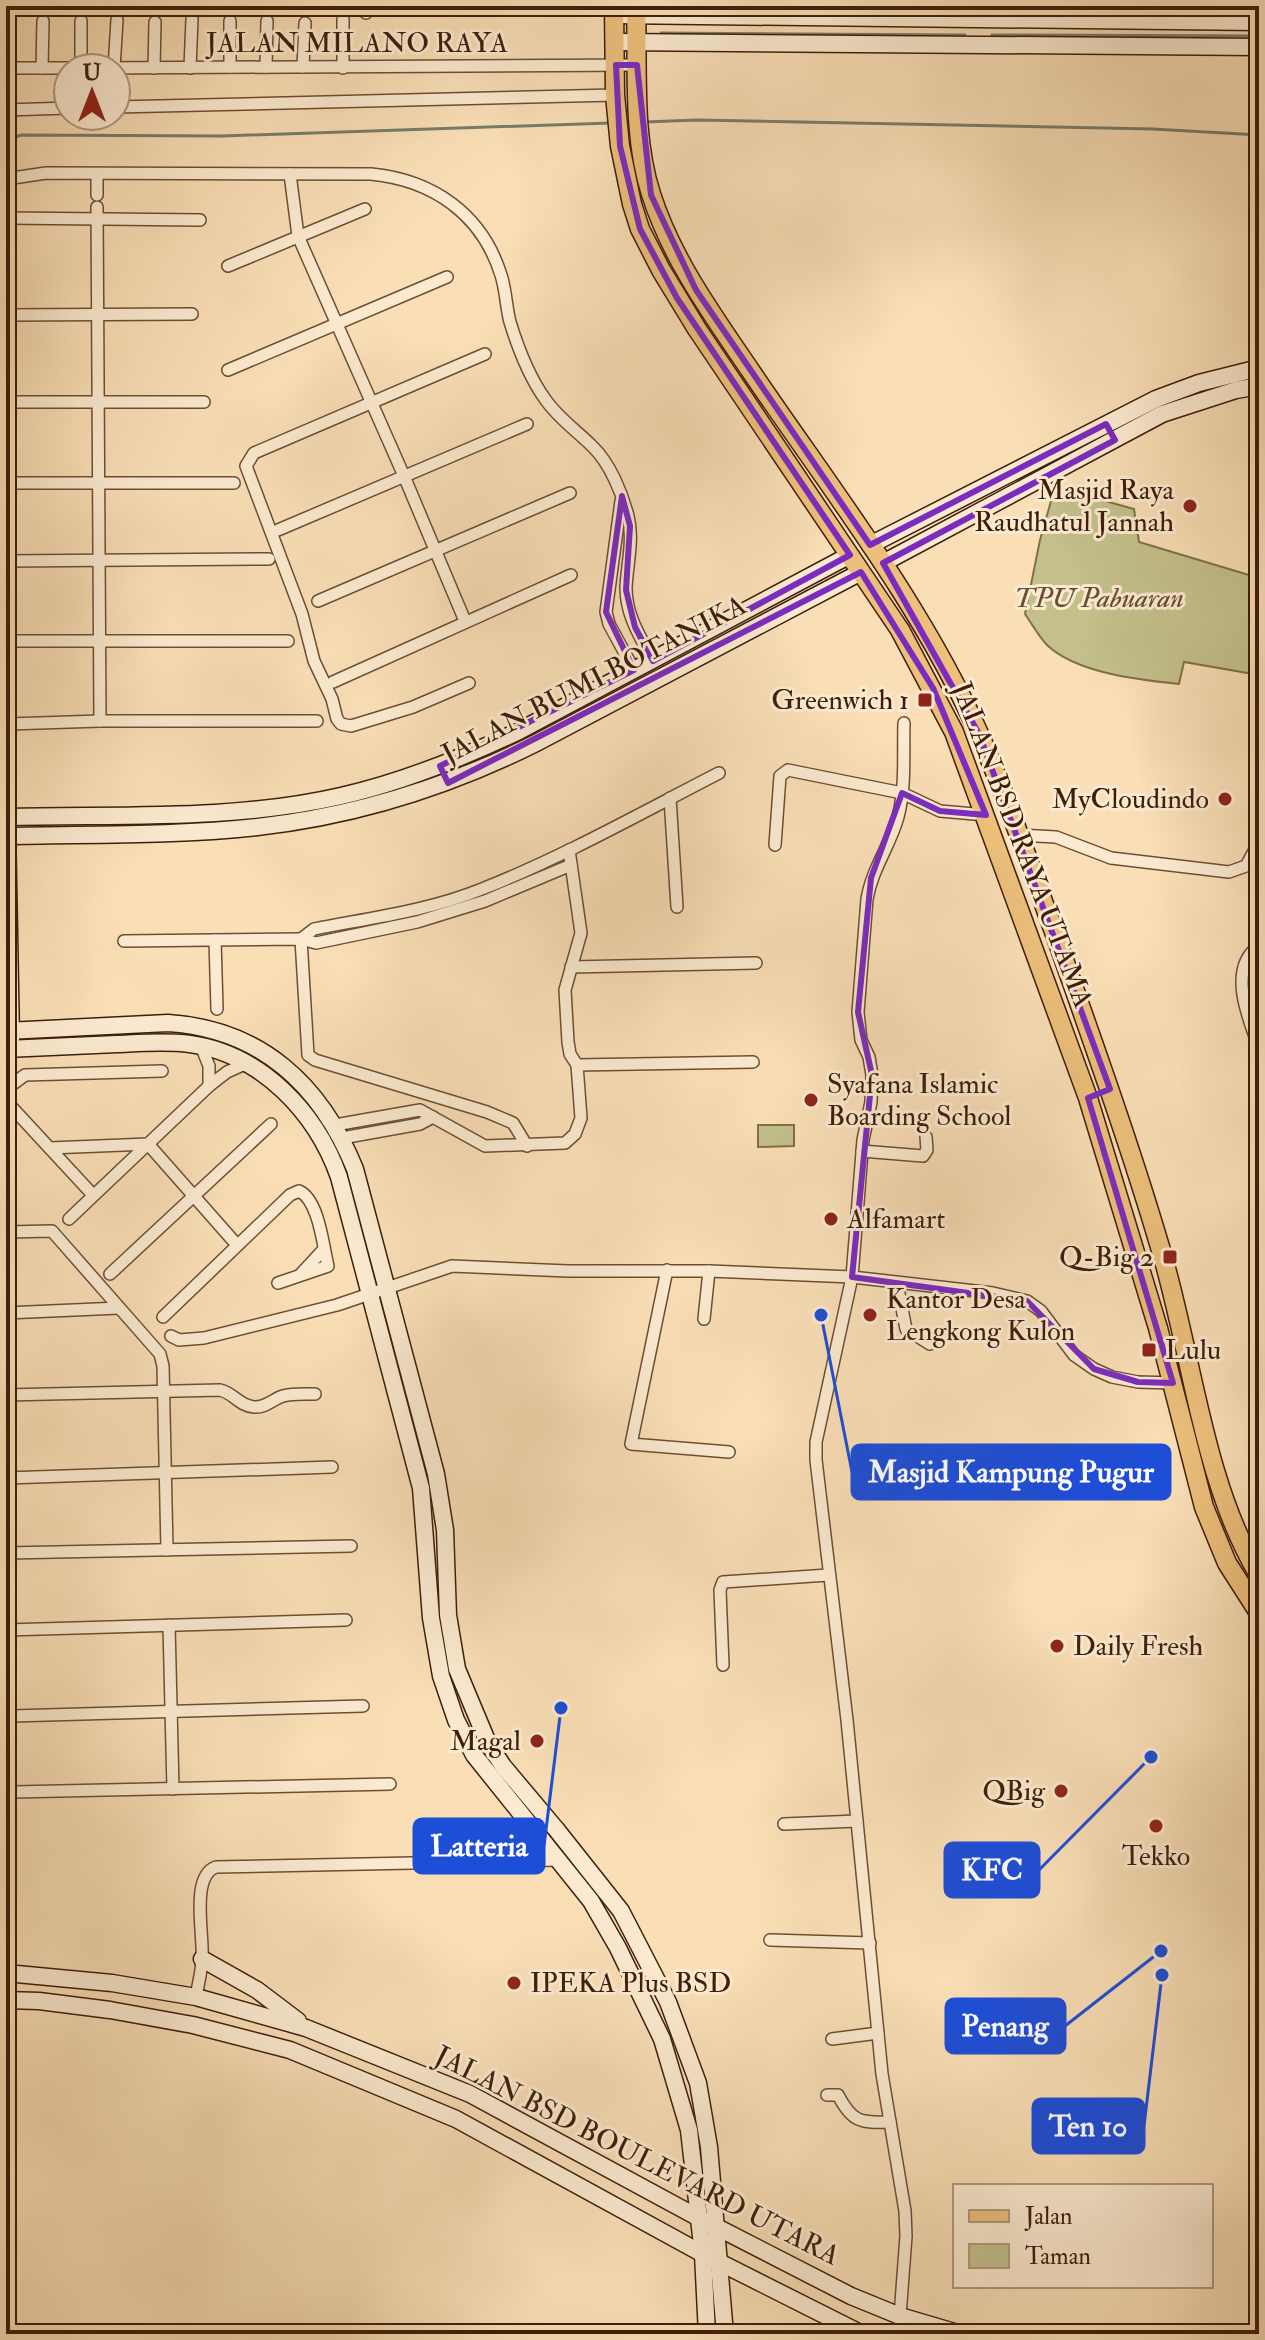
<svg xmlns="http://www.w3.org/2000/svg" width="1265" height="2340" font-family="'IM FELL Double Pica',serif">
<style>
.green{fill:#c3c08b;stroke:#806f4a;stroke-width:2}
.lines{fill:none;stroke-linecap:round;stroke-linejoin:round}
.stream{stroke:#787d6c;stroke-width:3}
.street-casing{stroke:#6d4e34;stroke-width:14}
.secondary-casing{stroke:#3e1e09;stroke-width:19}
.primary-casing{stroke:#3e1e09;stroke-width:21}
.street{stroke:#fbead0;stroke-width:11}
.secondary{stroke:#fbead0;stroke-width:16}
.primary{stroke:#ecbf7b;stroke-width:18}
.marked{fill:none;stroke:#7b2cbf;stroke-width:6;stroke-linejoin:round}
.poi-dot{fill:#8f2418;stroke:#fbead0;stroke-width:3}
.labels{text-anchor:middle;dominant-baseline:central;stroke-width:6;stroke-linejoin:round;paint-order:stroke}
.street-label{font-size:28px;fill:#3e1e09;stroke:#fbead0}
.poi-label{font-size:28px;fill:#3e1e09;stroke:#fbead0;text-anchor:end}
.park-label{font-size:28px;font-style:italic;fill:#664f30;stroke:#fbead0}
.leader{fill:none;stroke:#1d4ed8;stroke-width:3}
.callout-dot{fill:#1d4ed8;stroke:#fbead0;stroke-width:3}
.callout{fill:#1d4ed8;stroke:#1d4ed8;stroke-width:3}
.callout-label{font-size:30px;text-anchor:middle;font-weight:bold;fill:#fff}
</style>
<rect width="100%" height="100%" fill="#f9deb6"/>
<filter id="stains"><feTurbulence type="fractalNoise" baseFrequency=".0025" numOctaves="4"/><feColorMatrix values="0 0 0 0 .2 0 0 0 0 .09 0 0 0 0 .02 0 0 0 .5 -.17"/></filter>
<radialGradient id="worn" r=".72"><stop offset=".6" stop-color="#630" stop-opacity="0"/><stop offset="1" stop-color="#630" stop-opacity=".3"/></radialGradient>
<g class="green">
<path d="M1055,487L1134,509L1139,542L1259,578V675L1184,662L1179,684C1140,680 1076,673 1047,645C1039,637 1032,624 1025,614L1040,540Z"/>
<polygon points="794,1125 794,1146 758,1147 758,1125"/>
</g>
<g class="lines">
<g class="stream">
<polyline points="661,33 965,35"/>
<polyline points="992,35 1259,36"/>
<polyline points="645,122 697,120 1153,129 1259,135"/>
<polyline points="6,139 22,135 222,136 610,123"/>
</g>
<defs>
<g id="street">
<polyline points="366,6 366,13"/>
<polyline points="343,19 343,68"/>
<polyline points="230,67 230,21"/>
<polyline points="266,67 267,21"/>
<polyline points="303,67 305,23"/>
<polyline points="6,68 68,68"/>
<polyline points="7,68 7,23"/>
<polyline points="42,68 43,21"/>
<polyline points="81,68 81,21"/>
<polyline points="98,68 637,65"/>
<polyline points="114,68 117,20"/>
<polyline points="154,68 155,22"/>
<polyline points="190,68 192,19"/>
<polyline points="116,107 615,95"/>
<polyline points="6,110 68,108"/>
<polyline points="290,174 298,236 404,476 465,621"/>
<polyline points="97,175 97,195"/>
<path d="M6,179L46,173L371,174C433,180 482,214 501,275C506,290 506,307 510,322C518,348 530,378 545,399C558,418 577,431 592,446C610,463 622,493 628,516C634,540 627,564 626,588C626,616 641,638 653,661"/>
<polyline points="97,207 100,721"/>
<polyline points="6,218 200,220"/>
<polyline points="228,266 365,209"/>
<polyline points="6,315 192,314"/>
<polyline points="228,370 447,277"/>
<polyline points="6,402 204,402"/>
<polyline points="6,483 234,483"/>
<polyline points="621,501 606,612 609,624 634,670"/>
<polyline points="278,530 527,424"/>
<polyline points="6,561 269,559"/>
<polyline points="318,601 570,493"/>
<polyline points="6,641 288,641"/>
<polyline points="333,682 571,575"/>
<polyline points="469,683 413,707 351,726 341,724 337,719 332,699 314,661 302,614 246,466 254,453 485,354"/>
<polyline points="8,724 100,721 317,721"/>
<polyline points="670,798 677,907"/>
<polyline points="1019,835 1056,837 1111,858 1229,872 1246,866 1259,842"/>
<polyline points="775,845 780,776 788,770 902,793 940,811 986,815"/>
<path d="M301,939L314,929C370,918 428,911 482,889C563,857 641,813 719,773"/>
<polyline points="301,939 308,1055 315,1060 487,1112 513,1123 527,1146"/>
<polyline points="215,940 217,1009"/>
<polyline points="124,941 301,939 316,943 417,922 485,901 571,865"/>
<path d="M1259,946C1227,968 1248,1018 1259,1047"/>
<polyline points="571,967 756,963"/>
<polyline points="201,1046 209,1066 209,1086"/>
<polyline points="577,1065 753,1062"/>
<polyline points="6,1089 25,1075 162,1071"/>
<polyline points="6,1101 93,1195"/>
<polyline points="335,1125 420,1110 485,1146 565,1143 575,1134 581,1118 577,1065 570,1054 568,1042 565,990 581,933 569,850"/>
<polyline points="342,1138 420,1124 433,1117"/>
<polyline points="50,1148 148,1144 237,1245"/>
<polyline points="862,1151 923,1156 927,1150 926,1137"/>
<polyline points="69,1219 209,1086 227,1072 247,1063"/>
<polyline points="6,1232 52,1231 160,1354 163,1366 167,1550"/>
<polyline points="667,1270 631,1444 729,1452"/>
<polyline points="110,1274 271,1124"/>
<polyline points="300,1275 324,1249"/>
<polyline points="897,1283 906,1329 930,1344"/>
<polyline points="6,1313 119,1308"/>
<path d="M163,1317L290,1195L299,1191C319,1200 323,1246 328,1266L278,1283"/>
<polyline points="704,1319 709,1271"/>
<polyline points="171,1336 179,1340 204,1338 337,1305 452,1266 568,1271 709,1271 852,1277 993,1293 1027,1301 1041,1311 1074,1355 1094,1369 1112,1377 1138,1382 1173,1383"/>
<path d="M6,1395L220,1390C234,1393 239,1406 254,1407C266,1408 273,1399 283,1396C293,1393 305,1394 315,1394"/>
<polyline points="6,1478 332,1467"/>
<polyline points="6,1553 351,1546"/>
<polyline points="169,1625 173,1789"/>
<polyline points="6,1630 346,1620"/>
<polyline points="723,1665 720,1590 723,1582 828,1575"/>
<polyline points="12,1716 363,1706"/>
<polyline points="13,1792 390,1784"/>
<polyline points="784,1824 857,1821"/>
<polyline points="770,1940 870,1943"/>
<path d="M196,1997C198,1984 202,1971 202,1958C204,1935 190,1876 216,1867L560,1860"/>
<polyline points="832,2039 878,2033"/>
<path d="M827,2095H838C852,2122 860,2123 890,2122"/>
<path d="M900,2316L906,2236L905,2211L882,2074L847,1720L816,1460V1442L852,1277L863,1140L871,1102L872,1075L869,1057L861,1040L858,1012L867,899C872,869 890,846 898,817C906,787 903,754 904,723"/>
</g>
<g id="secondary">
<polyline points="614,15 1259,22"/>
<polyline points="615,42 1259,47"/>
<polyline points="870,545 1156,399 1199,383 1259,368"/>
<polyline points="883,563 1162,414 1236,390 1259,386"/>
<path d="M6,817C117,814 233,821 341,796C403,782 462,758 519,731L850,555"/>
<polyline points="7,826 11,1039"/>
<path d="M6,836C89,834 174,836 257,827C355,816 448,787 536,743L861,572"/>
<path d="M6,1031L168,1023C261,1029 321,1085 355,1169L436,1474L445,1530L448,1615L457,1669L488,1743L503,1766L556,1829L621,1911L668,2002L698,2083L709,2147L725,2334"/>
<path d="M6,1049C43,1047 80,1046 117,1044C141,1043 166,1041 190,1044C261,1054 316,1112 339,1177L421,1488L431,1618L441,1676L456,1720L474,1755L591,1901L618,1948L662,2039L689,2130L703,2254L707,2334"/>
<polyline points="202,1959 257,1990 298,2021"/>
<polyline points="6,1973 112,1983 196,1997 306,2028 470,2094 699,2218 851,2296 900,2316 961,2334"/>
<polyline points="6,2000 39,2001 110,2010 193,2025 290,2050 456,2119 703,2254 862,2334"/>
</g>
<g id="primary">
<polyline points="614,6 615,95 620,146 632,204 640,229 661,270 697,329 900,630 954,732 1088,1098 1158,1328 1204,1507 1227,1563 1259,1613"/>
<path d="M636,6C638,67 632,135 651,194C672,260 714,317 752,373C832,491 922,605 980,736C1009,802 1031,870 1056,937C1092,1040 1129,1142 1160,1247C1192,1352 1202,1480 1259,1575"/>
</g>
</defs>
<use href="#street" class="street-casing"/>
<use href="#secondary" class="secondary-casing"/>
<use href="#primary" class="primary-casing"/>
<use href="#street" class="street"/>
<use href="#secondary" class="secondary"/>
<use href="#primary" class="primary"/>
</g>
<path class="marked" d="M616,65H637L651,195L696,290L870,545L1106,424L1115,440L883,563L979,734L1110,1089L1088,1098L1173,1383L1138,1382L1094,1369L1027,1301L852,1277L872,1075L858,1012L871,878L902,793L940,811L986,815L933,688L861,572L448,783L440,766L634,670L606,612L622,496L630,526L626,590L635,627L653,661L850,555L677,298L640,229L620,146Z"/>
<g class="poi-dot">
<circle cx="1190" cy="506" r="8"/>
<rect x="917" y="692" width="16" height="16" rx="4"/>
<circle cx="1225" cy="799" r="8"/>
<circle cx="811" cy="1100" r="8"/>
<circle cx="831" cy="1219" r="8"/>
<rect x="1162" y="1249" width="16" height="16" rx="4"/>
<circle cx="870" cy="1315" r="8"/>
<rect x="1141" y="1342" width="16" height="16" rx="4"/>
<circle cx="1057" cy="1646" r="8"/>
<circle cx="537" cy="1741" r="8"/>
<circle cx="1061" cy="1791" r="8"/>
<circle cx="1156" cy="1826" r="8"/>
<circle cx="514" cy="1983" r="8"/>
</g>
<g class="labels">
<g class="street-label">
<text x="357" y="43">JALAN MILANO RAYA</text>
<text transform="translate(594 680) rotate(-27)">JALAN BUMI BOTANIKA</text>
<text transform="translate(1022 845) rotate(69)">JALAN BSD RAYA UTAMA</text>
<text transform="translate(637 2156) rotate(27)">JALAN BSD BOULEVARD UTARA</text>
</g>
<g class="poi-label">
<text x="1174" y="490">Masjid Raya<tspan x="1174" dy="32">Raudhatul Jannah</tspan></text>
<text x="909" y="700">Greenwich 1</text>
<text x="1209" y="799">MyCloudindo</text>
<text x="827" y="1084" text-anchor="start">Syafana Islamic<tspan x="827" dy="32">Boarding School</tspan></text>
<text x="847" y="1219" text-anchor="start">Alfamart</text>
<text x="1154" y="1257">Q-Big 2</text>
<text x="886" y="1299" text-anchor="start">Kantor Desa<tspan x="886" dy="32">Lengkong Kulon</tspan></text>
<text x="1165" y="1350" text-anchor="start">Lulu</text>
<text x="1073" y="1646" text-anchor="start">Daily Fresh</text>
<text x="521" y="1741">Magal</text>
<text x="1045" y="1791">QBig</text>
<text x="1156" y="1856" text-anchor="middle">Tekko</text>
<text x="530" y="1983" text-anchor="start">IPEKA Plus BSD</text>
</g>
<g class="park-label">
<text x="1099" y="598">TPU Pabuaran</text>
</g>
</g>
<path class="leader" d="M821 1315L852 1472M561 1708L544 1846M1151 1757L1039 1870M1161 1951L1065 2026M1162 1975L1144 2126"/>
<g class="callout-dot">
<circle cx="821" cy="1315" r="8"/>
<circle cx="561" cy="1708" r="8"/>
<circle cx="1151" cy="1757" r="8"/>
<circle cx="1161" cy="1951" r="8"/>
<circle cx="1162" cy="1975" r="8"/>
</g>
<g class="callout">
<rect x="852" y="1445" width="318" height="54" rx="8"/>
<rect x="414" y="1819" width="130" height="54" rx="8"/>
<rect x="945" y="1843" width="94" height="54" rx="8"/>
<rect x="946" y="1999" width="119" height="54" rx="8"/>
<rect x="1033" y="2099" width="111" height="54" rx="8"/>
</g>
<g class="callout-label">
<text x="1011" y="1482">Masjid Kampung Pugur</text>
<text x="479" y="1856">Latteria</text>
<text x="992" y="1880">KFC</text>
<text x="1005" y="2036">Penang</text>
<text x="1088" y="2136">Ten 10</text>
</g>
<rect width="1265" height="2340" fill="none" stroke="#f9deb6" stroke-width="32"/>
<rect x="8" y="8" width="1249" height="2324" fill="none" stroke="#3e1e09" stroke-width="4"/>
<rect x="16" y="16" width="1233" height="2308" fill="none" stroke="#3e1e09" stroke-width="2"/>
<rect x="953" y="2184" width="260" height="104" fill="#fbead0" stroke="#af9880" stroke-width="2"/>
<rect x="969" y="2210" width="40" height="12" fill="#ecbf7b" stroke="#af9880" stroke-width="2"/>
<text x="1025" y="2224" font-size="24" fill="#3e1e09">Jalan</text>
<rect x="969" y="2244" width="40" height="24" fill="#c3c08b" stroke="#af9880" stroke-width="2"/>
<text x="1025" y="2264" font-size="24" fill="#3e1e09">Taman</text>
<g transform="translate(92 92)"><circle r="38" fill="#fbead0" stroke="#af9880" stroke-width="2"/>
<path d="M0-6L14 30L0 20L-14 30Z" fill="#8f2418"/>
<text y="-12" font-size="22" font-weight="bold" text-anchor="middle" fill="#3e1e09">U</text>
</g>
<rect width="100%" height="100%" filter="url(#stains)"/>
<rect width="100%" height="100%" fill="url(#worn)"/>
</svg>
